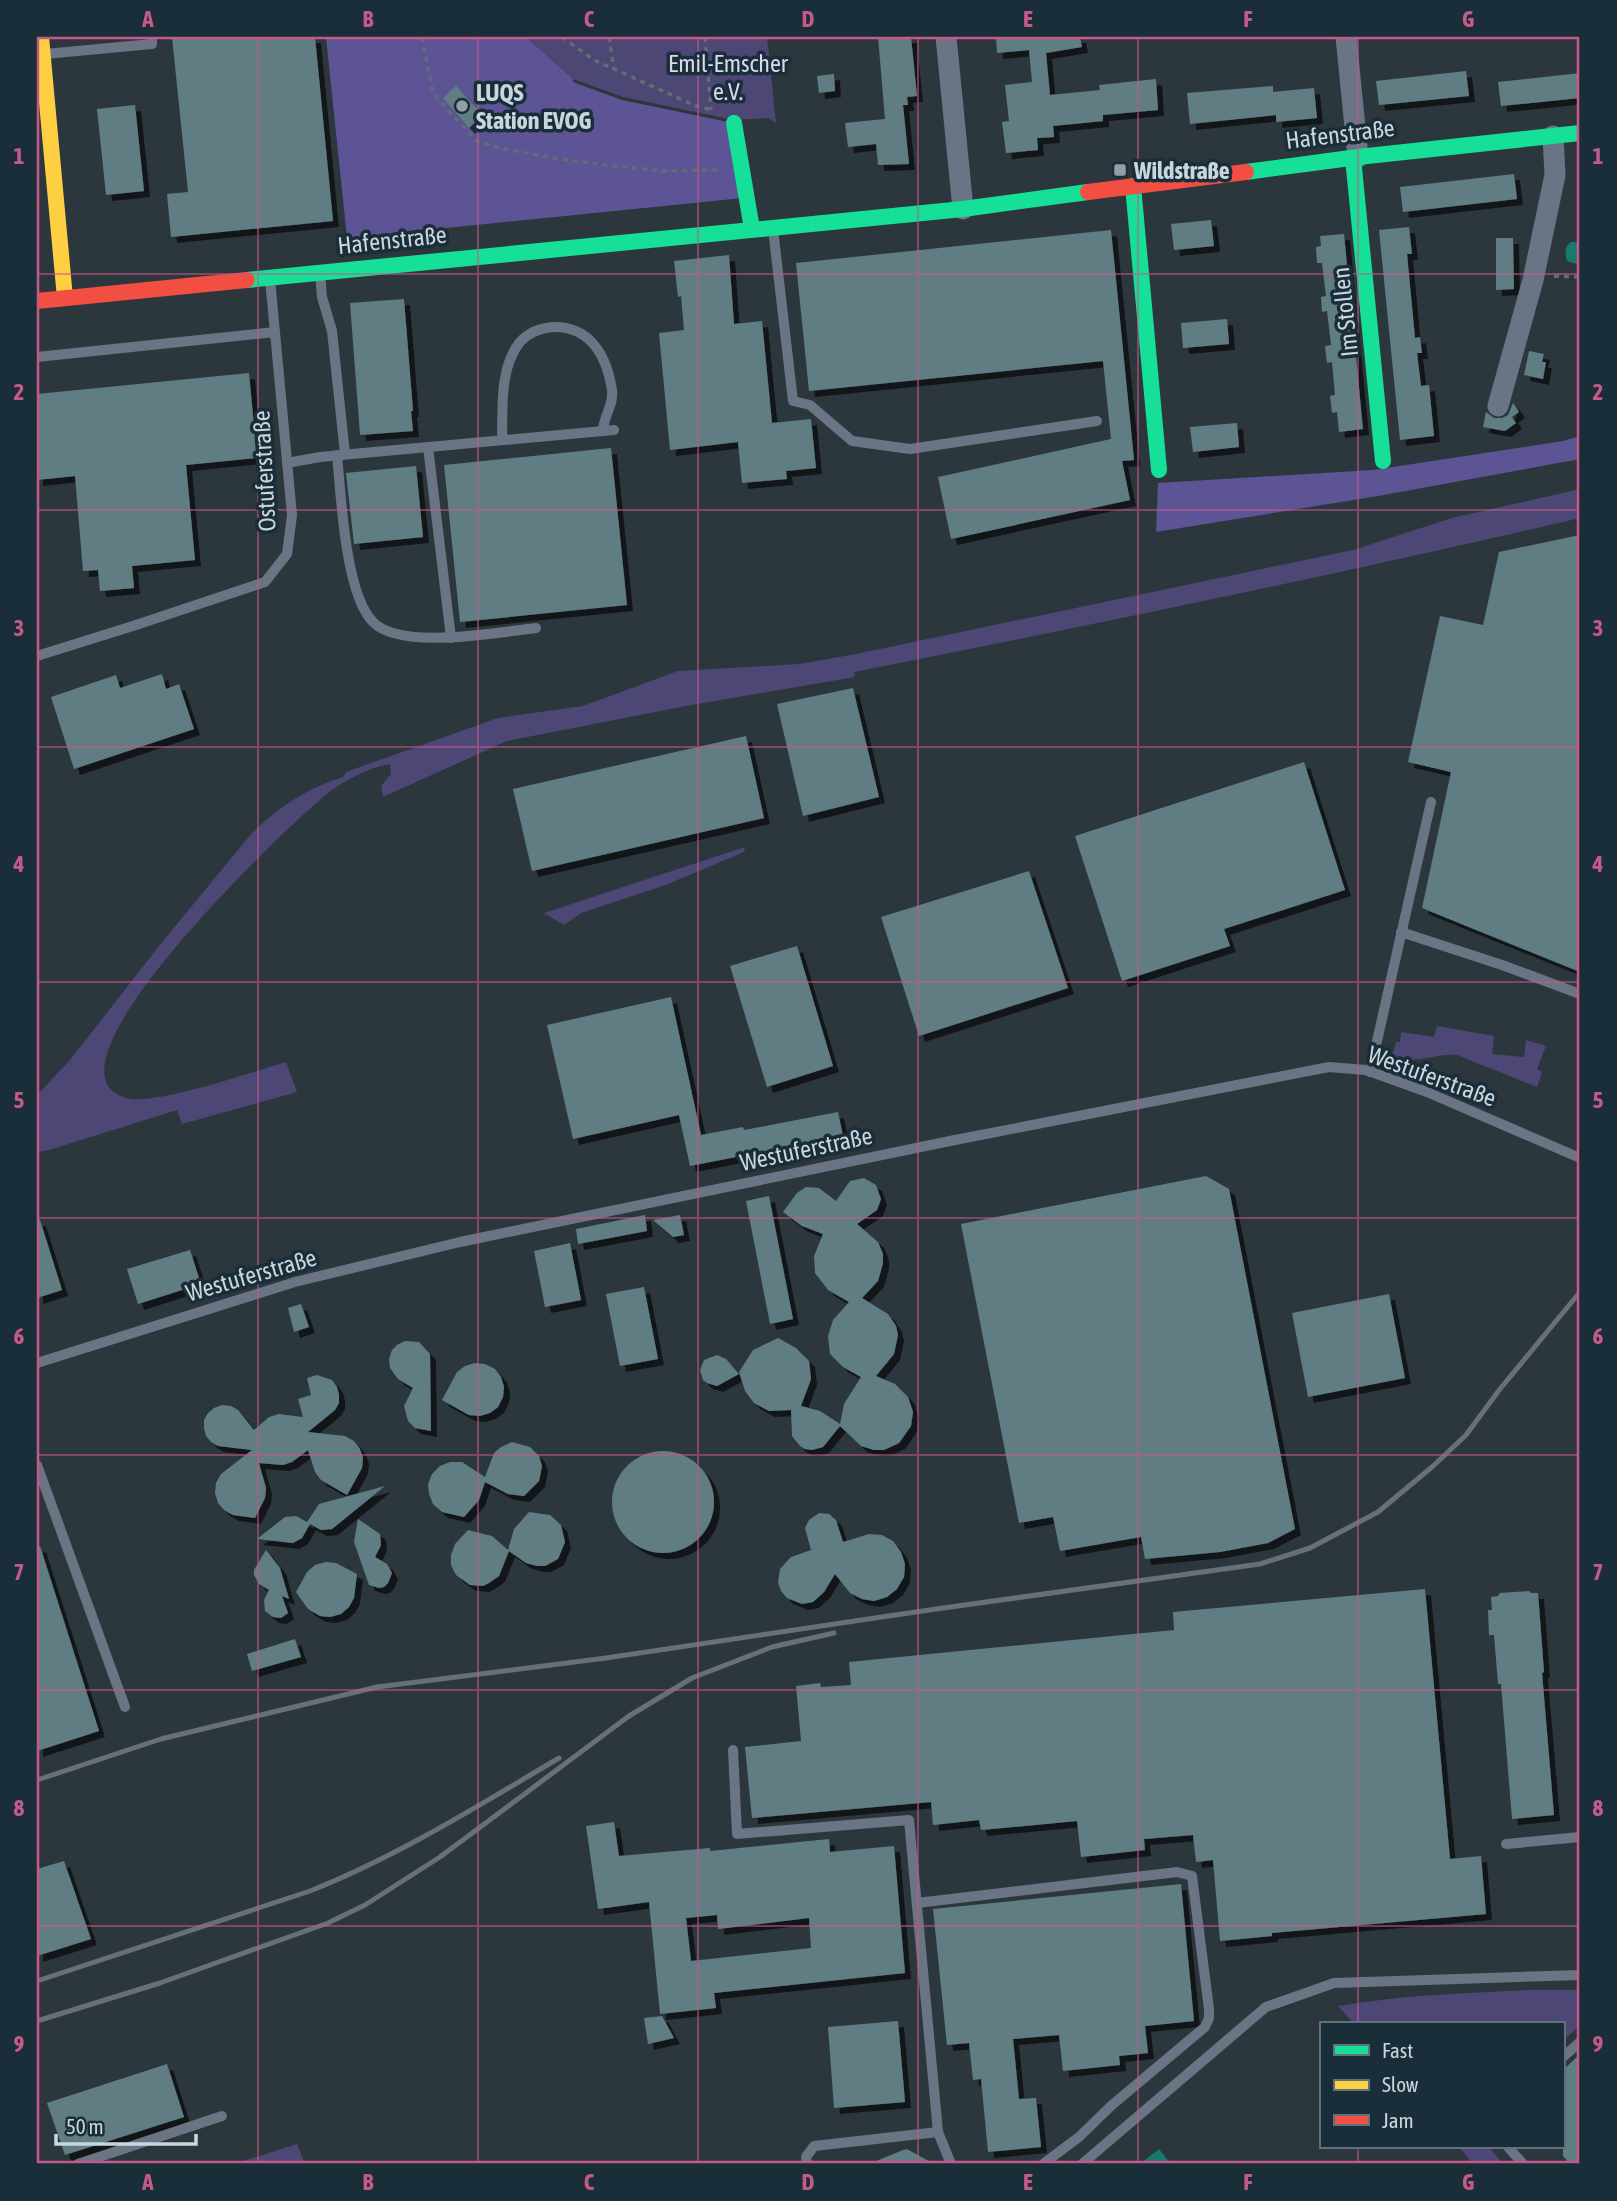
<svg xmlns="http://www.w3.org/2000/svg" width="1617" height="2201" font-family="'Asap Condensed',sans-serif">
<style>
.green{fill:#4c4775}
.forest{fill:#5c5494}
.water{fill:#18796d}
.building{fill:#607d83;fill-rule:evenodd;filter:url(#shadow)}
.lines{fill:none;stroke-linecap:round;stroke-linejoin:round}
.path{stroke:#636c75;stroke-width:3.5;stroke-dasharray:5 5;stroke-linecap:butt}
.lane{stroke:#6b7484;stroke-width:10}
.street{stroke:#6b7484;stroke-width:21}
.fast{stroke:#16e098;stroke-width:16}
.slow{stroke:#ffcf43;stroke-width:16}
.jam{stroke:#f24e42;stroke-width:16}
.rail{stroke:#676f78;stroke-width:5}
.grid{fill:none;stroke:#c55a89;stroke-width:2;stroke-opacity:0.55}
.poi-dot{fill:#939ea6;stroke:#1a2e3a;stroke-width:2.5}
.labels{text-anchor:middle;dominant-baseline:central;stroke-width:7;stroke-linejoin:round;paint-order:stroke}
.park-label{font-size:24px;fill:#d9d8ed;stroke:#1a2e3a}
.poi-label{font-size:24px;font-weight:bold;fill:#cad6de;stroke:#1a2e3a;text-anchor:start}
.street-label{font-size:24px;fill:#cad6de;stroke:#1a2e3a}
.neatline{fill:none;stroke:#c55a89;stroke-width:2.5}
.grid-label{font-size:23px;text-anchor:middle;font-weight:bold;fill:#c55a89}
</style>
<defs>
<filter id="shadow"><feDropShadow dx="6" dy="6" stdDeviation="0" flood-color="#0009"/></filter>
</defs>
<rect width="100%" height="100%" fill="#2c373d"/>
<g class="green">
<polygon points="526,37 767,37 776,123 768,118 734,120 623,97 573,79"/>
<path d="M1580,489V518C1339,574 1097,624 854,672L855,677L686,706L507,741L383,797L381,786L391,774L390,764C370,767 345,780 328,793C295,819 27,1071 126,1098C155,1106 252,1072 286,1062L297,1092L182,1124L177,1110L49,1150L37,1152V1095L70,1060L163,941L252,833C279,807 307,788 343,777L346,772L498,718L583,706L678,671L799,664L856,654L1353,550L1452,518Z"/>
<polygon points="745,847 744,852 663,886 581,913 564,925 544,913"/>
<path d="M1437,1026L1494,1036L1492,1054L1524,1057L1526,1040L1546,1046L1537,1069L1542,1072L1537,1087L1457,1055C1436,1053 1411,1066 1392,1056L1396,1042H1400L1401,1032L1434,1037Z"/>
<path d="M1529,1990H1580V2026L1563,2040V2024H1354L1338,2006C1401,1995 1465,1993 1529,1990Z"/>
<polygon points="297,2144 305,2164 234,2164"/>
<polygon points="1459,2147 1489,2147 1503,2164 1473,2164"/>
</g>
<g class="forest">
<polygon points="326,37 526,37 573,79 573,82 622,100 733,123 743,198 347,238"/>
<polygon points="1580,436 1580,459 1378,496 1156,532 1158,483 1373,470 1563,441"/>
</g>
<g class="water">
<path d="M1571,242H1580V265L1567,261C1565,254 1564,247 1571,242Z"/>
<polygon points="1159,2149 1171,2164 1140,2164"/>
</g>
<g class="building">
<polygon points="172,37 315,37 333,221 171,237 167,194 188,192"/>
<polygon points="878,37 911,37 917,96 907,97 908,105 903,105 909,164 878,165 876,144 848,147 845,123 885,119"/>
<polygon points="996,37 1080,37 1082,47 1046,53 1050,95 1100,90 1099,85 1156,79 1158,110 1103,115 1103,121 1053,126 1054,137 1037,138 1038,150 1006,153 1002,122 1009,121 1005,85 1032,82 1029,50 997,53"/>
<polygon points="1466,71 1469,96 1379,105 1376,81"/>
<polygon points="1580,73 1580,98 1501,106 1498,82"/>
<polygon points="834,74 835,91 819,93 817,76"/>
<polygon points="456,86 483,115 469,128 443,98"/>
<polygon points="1273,86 1273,92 1314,88 1317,118 1276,122 1276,115 1190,124 1187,93"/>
<polygon points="135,105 144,191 106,195 97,109"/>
<polygon points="1514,174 1517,199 1403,212 1400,187"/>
<polygon points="1211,220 1214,246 1174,250 1171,224"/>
<polygon points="1409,227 1412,254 1407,254 1415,338 1420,337 1422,353 1417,353 1421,386 1429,385 1434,436 1400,440 1379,230"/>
<polygon points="1111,230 1134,460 1122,461 1130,500 951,539 938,477 1111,439 1103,361 809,391 796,263"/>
<polygon points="1344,234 1363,429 1339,432 1337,412 1332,413 1330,396 1335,395 1332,362 1327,363 1325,346 1331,345 1327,311 1322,312 1321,297 1326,296 1322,263 1317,263 1316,247 1321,246 1320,236"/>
<polygon points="1496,238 1513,238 1514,289 1496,290"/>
<polygon points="729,255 734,324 762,321 772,423 811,419 816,468 786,471 787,479 742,483 738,442 670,450 659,333 684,330 681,296 678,297 674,261"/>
<polygon points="404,299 413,411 411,411 413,431 360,435 350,303"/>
<polygon points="1227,319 1229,344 1183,348 1181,323"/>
<polygon points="1529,351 1544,354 1542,362 1546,362 1543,379 1524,375"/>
<polygon points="249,373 257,458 186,465 195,560 132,566 134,588 100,591 98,570 83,571 75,476 37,480 37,394"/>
<polygon points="1513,403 1519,412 1512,417 1516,423 1505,431 1483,427 1486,412 1494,418 1502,418 1508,415"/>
<polygon points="1237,423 1239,447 1193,452 1190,427"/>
<polygon points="611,448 627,605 460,622 444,465"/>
<polygon points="416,466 423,537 354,544 346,473"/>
<polygon points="1580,535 1580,972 1422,908 1451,772 1408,762 1440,616 1483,625 1499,552"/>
<polygon points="162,674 166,689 179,684 194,729 74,769 51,697 116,675 120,688"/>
<polygon points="853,688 879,797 803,816 777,704"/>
<polygon points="746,736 764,818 532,871 513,789"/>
<polygon points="1304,762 1345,890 1224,929 1230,946 1122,981 1075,836"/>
<polygon points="1029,871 1068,988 919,1036 881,917"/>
<polygon points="797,946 833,1066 767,1087 730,966"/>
<polygon points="671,997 701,1135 743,1127 744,1130 838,1112 843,1136 690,1166 679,1115 573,1139 547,1025"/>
<polygon points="1206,1176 1229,1189 1295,1529 1268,1543 1220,1552 1145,1559 1141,1537 1060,1551 1053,1517 1019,1523 961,1224"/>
<polygon points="864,1178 876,1185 881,1199 877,1210 857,1224 878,1242 883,1254 883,1263 878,1281 862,1298 888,1314 896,1326 898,1335 894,1354 876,1376 895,1384 908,1397 913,1412 911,1426 899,1443 884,1450 874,1450 861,1446 840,1426 823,1447 812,1450 805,1449 800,1446 792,1436 791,1410 769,1411 754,1403 745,1391 739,1372 753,1350 778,1338 796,1348 809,1361 811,1379 801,1406 820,1411 840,1424 844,1404 861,1377 843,1367 830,1354 828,1336 833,1320 849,1302 828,1290 815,1273 814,1256 823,1234 802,1226 783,1212 797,1193 806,1187 819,1188 836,1201 850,1181"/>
<polygon points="769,1196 793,1319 770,1324 746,1201"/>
<polygon points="645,1215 647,1231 578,1244 576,1229"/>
<polygon points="680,1215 684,1235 673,1237 653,1220"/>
<polygon points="37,1220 40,1220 62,1290 37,1298"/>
<polygon points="570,1243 581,1300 545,1307 534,1251"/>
<polygon points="190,1250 201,1284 138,1304 127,1269"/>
<polygon points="644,1287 658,1359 620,1366 606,1294"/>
<polygon points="1389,1294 1405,1378 1308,1397 1292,1313"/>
<polygon points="301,1304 309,1327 294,1332 288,1308"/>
<polygon points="405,1341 419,1342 430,1354 431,1431 415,1428 408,1421 404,1406 413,1388 398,1379 390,1368 389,1359 392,1350 397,1345"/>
<polygon points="717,1355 726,1359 739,1374 717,1386 707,1383 703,1380 700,1370 704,1360"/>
<polygon points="475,1363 485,1364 495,1369 501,1377 504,1387 503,1397 498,1407 490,1413 480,1416 469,1415 442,1400 457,1372 465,1366"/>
<polygon points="317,1375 332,1380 337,1387 339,1395 339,1403 335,1410 308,1432 345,1436 354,1441 360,1449 363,1458 362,1468 347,1495 321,1480 315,1472 308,1450 292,1462 283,1465 259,1463 266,1488 265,1498 255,1518 233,1515 224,1510 218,1503 215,1493 216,1483 221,1474 252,1450 218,1446 211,1442 206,1436 204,1428 204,1420 208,1413 214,1408 222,1405 231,1406 238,1410 254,1430 269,1417 279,1414 303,1417 298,1399 311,1395 307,1378"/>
<polygon points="512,1442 530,1447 539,1456 542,1466 539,1481 524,1496 508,1494 485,1482 479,1500 464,1517 442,1512 433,1504 429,1494 428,1484 432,1474 440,1466 450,1462 462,1462 485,1477 494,1453 501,1447"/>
<circle cx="663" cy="1502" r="51"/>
<polygon points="385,1486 332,1529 321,1530 310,1524 302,1538 293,1543 257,1539 285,1517 296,1516 307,1522 319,1504"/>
<polygon points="529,1512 550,1515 561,1525 565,1542 558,1559 545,1566 537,1566 526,1563 509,1551 499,1576 489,1583 483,1586 470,1585 456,1575 451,1565 451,1555 455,1544 468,1530 492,1536 508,1550 514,1529"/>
<polygon points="819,1513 829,1514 836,1520 843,1542 869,1534 882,1535 893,1541 901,1552 905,1564 904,1577 897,1589 887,1597 874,1601 862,1599 850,1593 835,1574 824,1592 813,1602 802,1604 787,1598 781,1591 778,1582 780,1569 791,1557 811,1550 805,1528 809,1520"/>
<polygon points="358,1519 380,1534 381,1545 375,1557 387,1564 392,1573 388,1583 384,1587 379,1588 369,1585 354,1542"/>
<polygon points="40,1546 99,1731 37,1751 37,1547"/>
<polygon points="266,1550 280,1568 289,1599 282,1596 288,1613 281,1618 273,1617 265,1611 264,1600 269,1590 259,1584 254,1575 254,1570"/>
<polygon points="326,1562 336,1563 357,1574 354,1598 349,1607 341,1614 330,1617 320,1616 308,1609 296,1592 307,1572 315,1565"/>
<polygon points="1425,1589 1450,1859 1481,1856 1486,1914 1272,1933 1272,1936 1220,1941 1213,1860 1196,1862 1193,1835 1144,1839 1145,1850 1081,1857 1077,1821 981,1830 979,1820 933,1825 931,1802 752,1818 745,1747 801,1741 796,1686 820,1683 821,1687 851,1685 849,1662 1174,1630 1173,1612"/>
<polygon points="1529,1591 1531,1593 1538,1593 1544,1672 1542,1673 1554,1815 1512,1819 1501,1684 1498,1684 1494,1635 1489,1635 1488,1610 1492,1610 1491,1597 1498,1596 1500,1593"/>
<polygon points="295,1639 301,1657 252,1671 247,1654"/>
<path d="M614,1822L619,1856L710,1848V1851L829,1839L830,1852L894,1846L905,1973L714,1993L716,2008L660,2014L649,1902L598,1909L586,1826ZM717,1915L718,1929L809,1918L811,1948L691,1961L686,1918Z"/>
<polygon points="64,1861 91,1939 37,1956 37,1869"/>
<polygon points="1181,1884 1194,2021 1145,2026 1148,2053 1119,2056 1120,2065 1063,2071 1059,2035 1013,2039 1019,2099 1036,2098 1041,2147 988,2152 981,2079 973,2080 969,2043 947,2045 933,1909"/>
<polygon points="662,2016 674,2038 648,2044 644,2018"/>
<polygon points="898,2021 905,2102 834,2108 828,2027"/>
<polygon points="1580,2054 1580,2164 1570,2164 1563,2156 1563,2070"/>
<polygon points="167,2064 184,2117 65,2155 47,2103"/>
<polygon points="907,2149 934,2164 869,2164 903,2150"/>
</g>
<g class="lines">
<g class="path">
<polyline points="422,37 433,93 455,118 477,141 500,148 553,158 606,165 663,171 720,170"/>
<polyline points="562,37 594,60 696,106 709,109"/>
<polyline points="609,37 614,69"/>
<polyline points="705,37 711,110"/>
<polyline points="1554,276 1580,277"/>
</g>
<g class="lane">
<polyline points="45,54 152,44 152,37"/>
<polyline points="773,229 793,401 810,405 852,441 910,449 1097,421"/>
<polyline points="320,274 322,297 332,331 345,454"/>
<polyline points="37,357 275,332"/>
<path d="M502,440C503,409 499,368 520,342C529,332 541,328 553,327C591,326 607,357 612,390C614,406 603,416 603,431"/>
<polyline points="428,447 451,638"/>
<path d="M337,455C341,495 345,594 373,622C401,651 499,632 536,628"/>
<polyline points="287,463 320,457 614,430"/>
<polyline points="37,656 136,625 265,582 287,554 292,515 270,279"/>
<polyline points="1401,932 1502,965 1580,994"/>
<polyline points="1370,1072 1431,802"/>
<polyline points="37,1363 295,1282 460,1242 950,1141 1329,1067 1366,1070 1427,1092 1580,1158"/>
<polyline points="37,1465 125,1707"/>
<polyline points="733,1750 737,1834 909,1820 938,2132 951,2164"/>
<polyline points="1506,1844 1580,1837"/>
<polyline points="917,1903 1177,1872 1192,1876 1209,2009 1209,2018 1205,2027 1112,2105 1079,2137 1043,2164"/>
<polyline points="1563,2057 1580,2042"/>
<polyline points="1508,2147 1523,2164"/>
<polyline points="78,2164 222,2116"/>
<polyline points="807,2164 806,2157 814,2146 938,2132"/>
<polyline points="1082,2164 1266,2007 1334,1983 1580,1975"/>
</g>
<g class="street">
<polyline points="946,37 963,209"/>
<polyline points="1346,37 1358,157"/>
<polyline points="1498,406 1533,280 1555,175 1553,136"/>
</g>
<g class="fast">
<polyline points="734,123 752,229"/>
<polyline points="1353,158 1383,461"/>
<polyline points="1246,172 1358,157 1580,133"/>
<polyline points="1133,186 1159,470"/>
<polyline points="247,280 963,209 1088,192"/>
</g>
<polyline class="slow" points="41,37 65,298"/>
<g class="jam">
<polyline points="1088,192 1246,172"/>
<polyline points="37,301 247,280"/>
</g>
<g class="rail">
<polyline points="37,1780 161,1739 377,1687 606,1658 936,1609 1260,1564 1310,1548 1378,1512 1432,1467 1466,1435 1500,1389 1580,1292"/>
<path d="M37,1981L310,1891C398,1856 478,1806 559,1758"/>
<polyline points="37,2021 160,1983 328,1923 365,1905 440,1857 629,1716 692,1678 772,1647 834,1633"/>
</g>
</g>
<path class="grid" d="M258,37V2164M478,37V2164M698,37V2164M918,37V2164M1138,37V2164M1358,37V2024M37,274H1580M37,510H1580M37,747H1580M37,982H1580M37,1218H1580M37,1455H1580M37,1690H1580M37,1926H1580M1358,2147V2164"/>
<g class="poi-dot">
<circle cx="462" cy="106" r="7"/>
<rect x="1113" y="163" width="14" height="14" rx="3.5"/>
</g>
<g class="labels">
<g class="park-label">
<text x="728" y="63">Emil-Emscher<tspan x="728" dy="28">e.V.</tspan></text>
</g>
<g class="poi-label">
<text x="476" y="92">LUQS<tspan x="476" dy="28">Station EVOG</tspan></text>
<text x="1134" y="170">Wildstraße</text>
</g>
<g class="street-label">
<text transform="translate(1340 134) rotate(-7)">Hafenstraße</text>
<text transform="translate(392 240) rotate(-6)">Hafenstraße</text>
<text transform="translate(1345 312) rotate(-96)">Im Stollen</text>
<text transform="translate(264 471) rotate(-93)">Ostuferstraße</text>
<text transform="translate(1432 1076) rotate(20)">Westuferstraße</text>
<text transform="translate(806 1149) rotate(-12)">Westuferstraße</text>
<text transform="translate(251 1275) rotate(-16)">Westuferstraße</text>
</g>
</g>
<rect width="1617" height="2201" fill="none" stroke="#1a2e3a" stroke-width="77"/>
<rect x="1320" y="2022" width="245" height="126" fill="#1a2e3a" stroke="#60717c" stroke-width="2"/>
<rect x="1334" y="2045" width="35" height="10" fill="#16e098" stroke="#60717c" stroke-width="2"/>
<text x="1382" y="2058" font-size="21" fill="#cad6de">Fast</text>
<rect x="1334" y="2080" width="35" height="10" fill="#ffcf43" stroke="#60717c" stroke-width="2"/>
<text x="1382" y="2092" font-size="21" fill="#cad6de">Slow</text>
<rect x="1334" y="2115" width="35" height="10" fill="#f24e42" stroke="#60717c" stroke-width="2"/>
<text x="1382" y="2128" font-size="21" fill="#cad6de">Jam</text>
<path d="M56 2134v10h140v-10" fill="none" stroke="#cad6de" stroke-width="3.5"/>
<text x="66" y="2134" font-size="21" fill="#cad6de" stroke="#1a2e3a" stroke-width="5" paint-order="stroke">50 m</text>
<rect x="38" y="38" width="1540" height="2124" class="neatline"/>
<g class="grid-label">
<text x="148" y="27">A</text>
<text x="368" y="27">B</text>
<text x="589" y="27">C</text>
<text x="808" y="27">D</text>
<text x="1028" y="27">E</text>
<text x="1248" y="27">F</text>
<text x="1468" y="27">G</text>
<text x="19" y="164">1</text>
<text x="1598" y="164">1</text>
<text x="19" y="400">2</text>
<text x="1598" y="400">2</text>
<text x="19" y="636">3</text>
<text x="1598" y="636">3</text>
<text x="19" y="872">4</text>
<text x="1598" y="872">4</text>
<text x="19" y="1108">5</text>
<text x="1598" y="1108">5</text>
<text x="19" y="1344">6</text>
<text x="1598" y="1344">6</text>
<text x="19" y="1580">7</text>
<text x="1598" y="1580">7</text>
<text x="19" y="1816">8</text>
<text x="1598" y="1816">8</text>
<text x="19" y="2052">9</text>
<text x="1598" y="2052">9</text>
<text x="148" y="2190">A</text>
<text x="368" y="2190">B</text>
<text x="589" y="2190">C</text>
<text x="808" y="2190">D</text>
<text x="1028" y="2190">E</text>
<text x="1248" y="2190">F</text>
<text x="1468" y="2190">G</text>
</g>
</svg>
